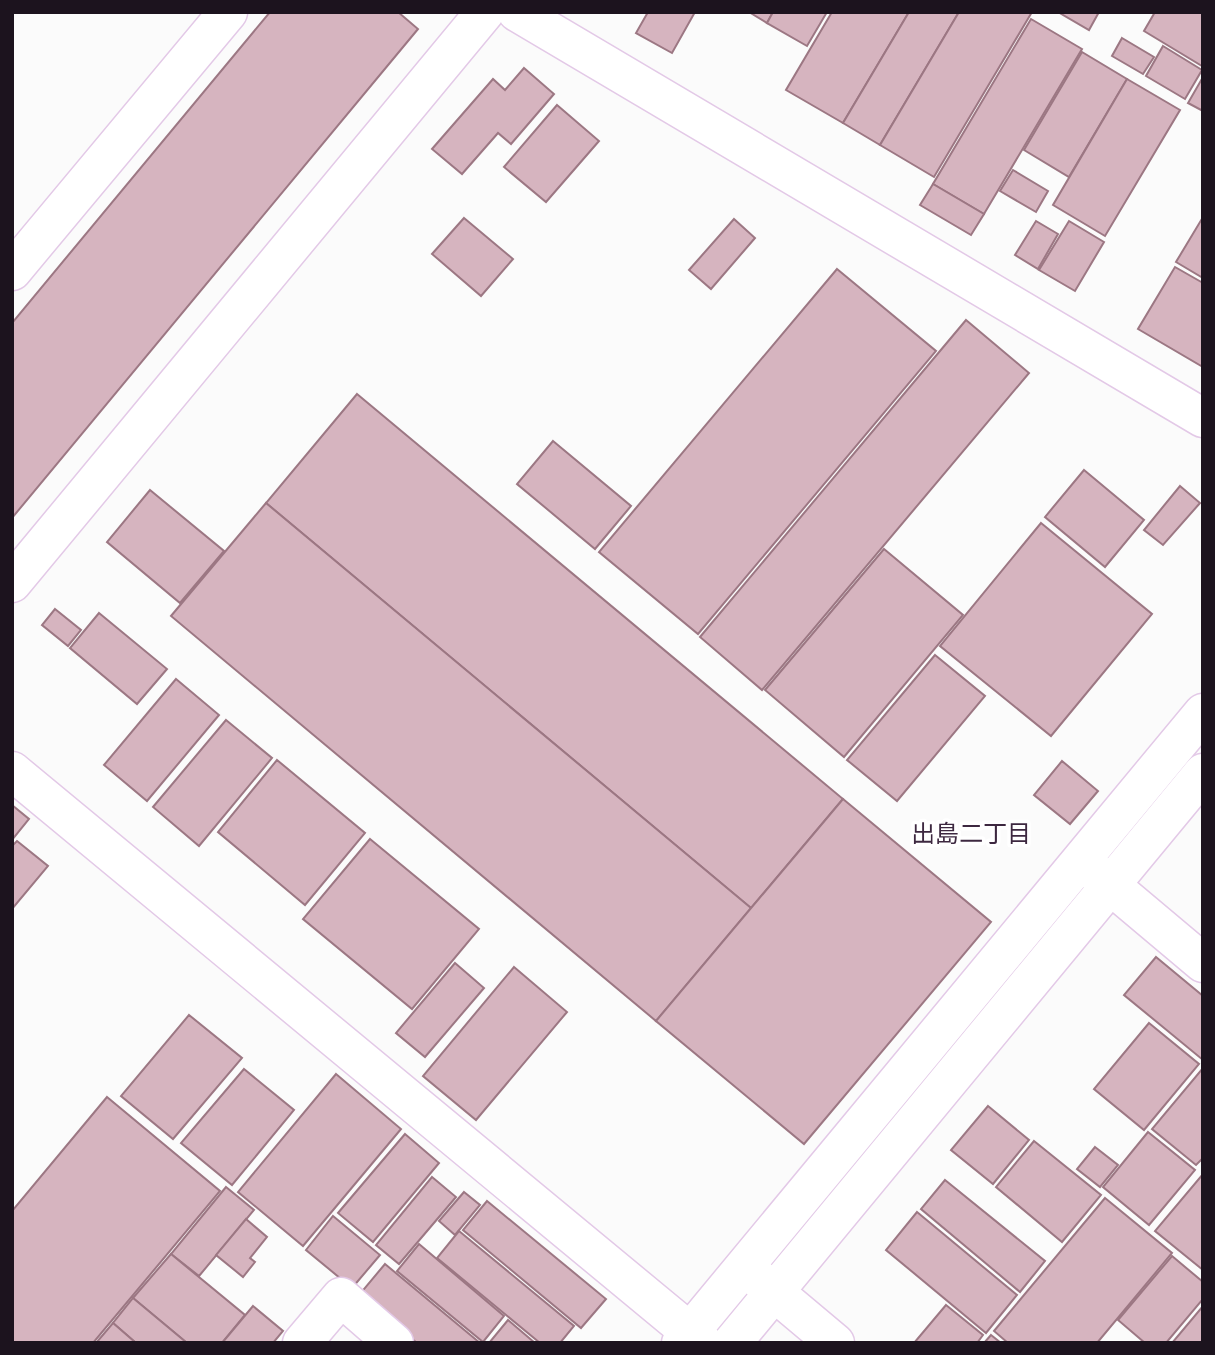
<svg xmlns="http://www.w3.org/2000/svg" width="1215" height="1355" font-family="'Work Sans','Noto Sans JP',sans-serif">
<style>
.building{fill:#d6b4bf;stroke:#9c7783;stroke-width:2}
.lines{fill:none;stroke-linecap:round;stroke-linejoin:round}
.street-casing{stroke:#e3c9e7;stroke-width:41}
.secondary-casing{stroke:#e3c9e7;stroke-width:41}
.street{stroke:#fff;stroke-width:38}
.secondary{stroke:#fff;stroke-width:38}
.labels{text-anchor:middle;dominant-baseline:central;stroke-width:7;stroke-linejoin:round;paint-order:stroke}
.neighbourhood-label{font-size:24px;fill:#3d2840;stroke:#fff}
</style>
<rect width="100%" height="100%" fill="#fbfbfb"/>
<g class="building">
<polygon points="270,12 398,12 418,29 12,518 12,323"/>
<polygon points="648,12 695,12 672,53 636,33"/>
<polygon points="749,12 773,12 767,23"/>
<polygon points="773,12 827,12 807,46 767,23"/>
<polygon points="832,12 909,12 843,123 786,90"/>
<polygon points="909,12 959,12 880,145 843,123"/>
<polygon points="959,12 1032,12 934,177 880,145"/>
<polygon points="1058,12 1099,12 1089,30"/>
<polygon points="1155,12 1203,12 1202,66 1144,31"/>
<polygon points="1031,19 1082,49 984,214 933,184"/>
<polygon points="1122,38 1154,57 1143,74 1112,56"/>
<polygon points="1163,46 1202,70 1185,99 1146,76"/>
<polygon points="1082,52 1127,79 1069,177 1024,150"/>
<polygon points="524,68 554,94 511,144 498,133 462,174 432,149 493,79 505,90"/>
<polygon points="1203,77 1203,111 1188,103"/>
<polygon points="1127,79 1180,110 1105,236 1053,205"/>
<polygon points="557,105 599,141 546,202 504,167"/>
<polygon points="1013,170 1048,191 1036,212 1000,191"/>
<polygon points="933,184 984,214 971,235 920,205"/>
<polygon points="1203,217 1203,278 1176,262"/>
<polygon points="464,218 513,259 481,296 432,254"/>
<polygon points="734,219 755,238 711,289 689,270"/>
<polygon points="1036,221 1058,234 1038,269 1015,255"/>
<polygon points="1069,221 1104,242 1075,291 1039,270"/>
<polygon points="1175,267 1203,283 1203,367 1138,329"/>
<polygon points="837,269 936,351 698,634 599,552"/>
<polygon points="966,320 1029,373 762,690 700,637"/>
<polygon points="357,394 843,799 751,908 266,503"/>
<polygon points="553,441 631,506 595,549 517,484"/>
<polygon points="1084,470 1144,520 1105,567 1045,517"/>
<polygon points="1180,486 1200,503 1163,545 1144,530"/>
<polygon points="150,490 224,551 180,603 107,542"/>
<polygon points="266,503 751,908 656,1021 171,616"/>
<polygon points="1041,523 1152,614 1051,736 940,646"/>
<polygon points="884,549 963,615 844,757 765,690"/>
<polygon points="55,609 81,630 68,646 42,625"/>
<polygon points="99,613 167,669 137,704 70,648"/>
<polygon points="935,655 985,696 897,801 847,760"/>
<polygon points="176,679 219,715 147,801 104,765"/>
<polygon points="226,720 272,758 199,846 153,807"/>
<polygon points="277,760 365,833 305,905 218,832"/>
<polygon points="1062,761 1098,791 1070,824 1034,795"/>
<polygon points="843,799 991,922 804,1144 656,1021"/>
<polygon points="12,805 29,819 12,840"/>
<polygon points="370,839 479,929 412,1009 303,919"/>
<polygon points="17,841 48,866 12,909 12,846"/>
<polygon points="1156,957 1203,996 1203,1060 1124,995"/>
<polygon points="455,963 484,988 425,1057 396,1033"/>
<polygon points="514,967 567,1012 476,1120 423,1076"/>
<polygon points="189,1015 242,1058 173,1139 121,1096"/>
<polygon points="1149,1023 1199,1064 1144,1130 1094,1089"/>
<polygon points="1203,1068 1203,1158 1196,1165 1152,1129"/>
<polygon points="244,1069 294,1110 232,1185 181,1143"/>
<polygon points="336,1074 401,1129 303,1246 238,1192"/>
<polygon points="107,1097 220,1191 93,1343 12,1343 12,1211"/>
<polygon points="988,1106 1029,1140 993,1184 951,1150"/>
<polygon points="1148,1132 1195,1170 1149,1225 1103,1187"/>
<polygon points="405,1134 439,1163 373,1242 338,1213"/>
<polygon points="1034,1141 1101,1195 1062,1242 996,1187"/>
<polygon points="1095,1147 1118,1165 1100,1187 1077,1169"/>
<polygon points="1203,1174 1203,1270 1155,1231"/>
<polygon points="432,1177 456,1197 399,1264 376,1245"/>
<polygon points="945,1180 1045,1261 1020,1292 921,1209"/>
<polygon points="226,1187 254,1210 199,1276 171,1254"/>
<polygon points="464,1192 480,1205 455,1235 439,1221"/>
<polygon points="1105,1198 1172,1253 1097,1343 1008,1343 994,1331"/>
<polygon points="487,1201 606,1299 581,1328 463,1230"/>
<polygon points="917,1212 1017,1295 986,1333 886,1250"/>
<polygon points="333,1216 380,1255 352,1288 306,1250"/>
<polygon points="246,1219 267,1237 250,1258 255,1262 243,1277 216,1255"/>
<polygon points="459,1231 574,1326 560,1343 540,1343 437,1258"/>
<polygon points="419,1244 504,1316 483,1342 397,1271"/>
<polygon points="171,1254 245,1315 222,1343 187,1343 133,1298"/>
<polygon points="1172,1256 1203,1282 1203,1299 1166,1343 1145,1343 1118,1320"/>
<polygon points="385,1264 480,1343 417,1343 359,1295"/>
<polygon points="133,1298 187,1343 136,1343 113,1323"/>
<polygon points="946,1305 983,1335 977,1343 914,1343"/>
<polygon points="253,1306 283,1331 273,1343 222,1343"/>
<polygon points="1203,1306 1203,1343 1172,1343"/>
<polygon points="508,1320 535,1343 489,1343"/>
<polygon points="113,1323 136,1343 96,1343"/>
<polygon points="991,1335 1001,1343 984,1343"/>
</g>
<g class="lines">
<defs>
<g id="street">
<polyline points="12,271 228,12"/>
<polyline points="302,1343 341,1297 394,1343"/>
</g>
<g id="secondary">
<polyline points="517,12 1203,418"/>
<polyline points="12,583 485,12"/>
<polyline points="12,771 703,1343"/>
<polyline points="1090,868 1203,963"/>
<polyline points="754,1275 835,1343"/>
<polyline points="681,1343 1203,713"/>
<polyline points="732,1343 1203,773"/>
</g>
</defs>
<use href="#street" class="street-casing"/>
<use href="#secondary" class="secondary-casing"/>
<use href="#street" class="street"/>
<use href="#secondary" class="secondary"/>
</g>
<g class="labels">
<g class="neighbourhood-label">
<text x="971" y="834">出島二丁目</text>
</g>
</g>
<rect width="1215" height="1355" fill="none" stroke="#1c131e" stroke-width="28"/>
</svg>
